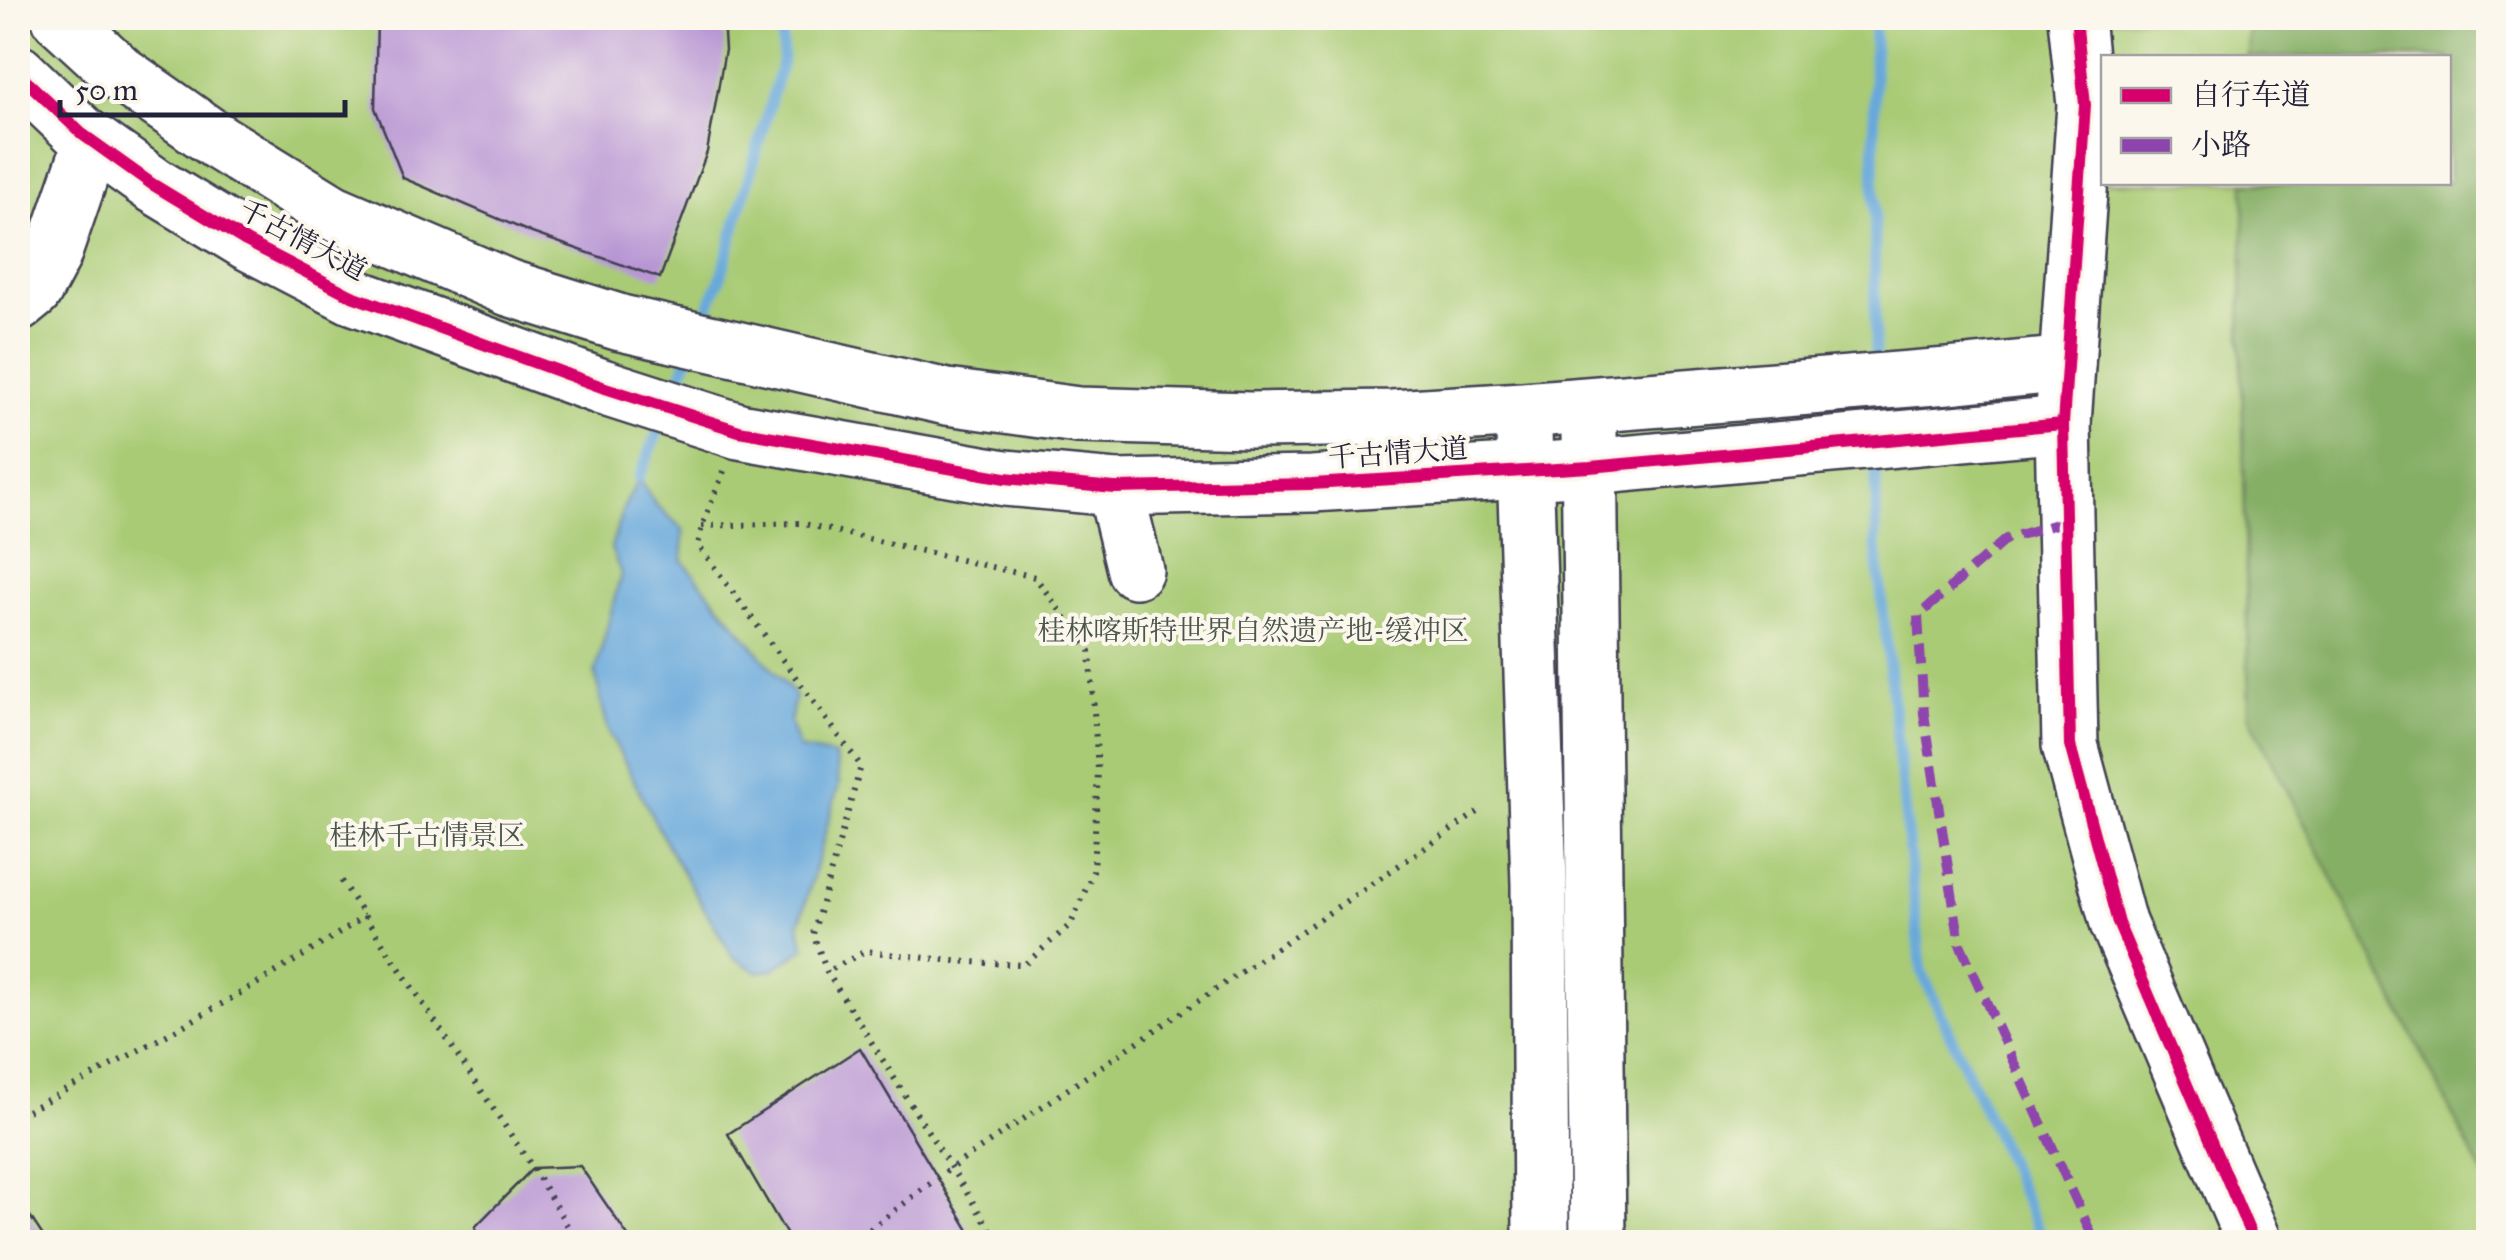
<svg xmlns="http://www.w3.org/2000/svg" width="2506" height="1260" font-family="'IM FELL Great Primer','Noto Serif SC',serif">
<style>
.green{fill:#a9cb74;stroke:#667658;stroke-width:2.5;fill-rule:evenodd}
.forest{fill:#86af66;stroke:#546850;stroke-width:2.5}
.water{fill:#68a8db;stroke:#45658b;stroke-width:2.5}
.lines{fill:none;stroke-linecap:round;stroke-linejoin:round}
.stream{stroke:#68a8db;stroke-width:11}
.building{fill:#b896d4}
.minor-casing{stroke:#414051;stroke-width:60}
.path{stroke:#414051;stroke-width:6;stroke-dasharray:2.5 8;stroke-linecap:butt}
.minor{stroke:#fff;stroke-width:55}
.quiet{stroke:#8e44ad;stroke-width:10;stroke-dasharray:20 10;stroke-linecap:butt}
.cycleway-casing{stroke:#fbf7ec;stroke-width:19}
.cycleway{stroke:#d6006c;stroke-width:12}
.labels{text-anchor:middle;dominant-baseline:central;stroke-width:8;stroke-linejoin:round;paint-order:stroke}
.street-label{font-size:28px;fill:#22223b;stroke:#fbf7ec}
.park-label{font-size:28px;fill:#4a554c;stroke:#fbf7ec}
</style>
<rect width="100%" height="100%" fill="#fbf7ec"/>
<filter id="ink" filterUnits="userSpaceOnUse"><feTurbulence type="fractalNoise" baseFrequency=".01" numOctaves="2"/><feDisplacementMap in="SourceGraphic" scale="20" xChannelSelector="R" yChannelSelector="G"/><feConvolveMatrix kernelMatrix="1 2 1 2 8 2 1 2 1" color-interpolation-filters="sRGB"/></filter>
<filter id="wash" filterUnits="userSpaceOnUse"><feTurbulence type="fractalNoise" baseFrequency=".0048" numOctaves="4" result="noise"/><feDisplacementMap in="SourceGraphic" scale="40" xChannelSelector="R" yChannelSelector="G"/><feGaussianBlur stdDeviation="2.25" result="paint"/><feColorMatrix in="noise" values="0 0 0 0 0 0 0 0 0 0 0 0 0 0 0 0 0 1.4 0 .05"/><feComposite in="paint" operator="in"/></filter>
<g filter="url(#wash)">
<rect width="100%" height="100%" fill="#f1e9cf"/>
<path class="green" d="M18,18H2488V1242H18ZM2104,58H2448V182H2104Z"/>
<polygon class="forest" points="2249,18 2488,18 2488,1184 2249,715 2241,332 2245,183 2448,182 2448,58 2248,57"/>
<polygon class="water" points="639,478 655,504 683,529 683,561 795,696 790,723 799,749 835,756 839,784 799,925 805,948 772,970 758,972 733,957 668,847 608,730 595,674 621,574 611,548 623,509"/>
<g class="lines">
<g class="stream">
<polyline points="1874,18 1875,367"/>
<polyline points="701,326 721,277 783,58 781,18"/>
<polyline points="673,396 690,353"/>
<polyline points="1876,455 1876,545 1922,972 2044,1242"/>
<polyline points="639,478 662,422"/>
</g>
</g>
<g id="blocks">
<g class="building">
<polygon points="377,18 723,18 725,50 707,152 660,278 532,233 403,178 375,108"/>
<polygon points="860,1048 976,1242 791,1242 728,1134"/>
<polygon points="580,1166 632,1242 484,1242 475,1227 533,1168"/>
<polygon points="18,1198 47,1242 18,1242"/>
</g>
</g>
</g>
<g filter="url(#ink)">
<use href="#blocks" fill-opacity="0" stroke="#414051" stroke-width="2.5"/>
<g class="lines">
<defs>
<g id="minor">
<polyline points="60,18 120,73 217,141 332,212 509,288 621,323 947,397 1078,415 1250,420 1392,418 1523,410 1948,376 2067,364"/>
<polyline points="2076,18 2085,105 2063,424 2070,745 2118,923 2254,1242"/>
<polyline points="18,73 82,134 152,184 246,241 352,296 602,387 739,431 1005,478 1115,488 1312,484 1590,467 2063,424"/>
<polyline points="18,304 34,291 53,255 92,141"/>
<polyline points="1589,431 1598,1242"/>
<polyline points="1524,433 1539,884 1541,1242"/>
<polyline points="1115,488 1135,570"/>
</g>
</defs>
<use href="#minor" class="minor-casing"/>
<g class="path">
<polyline points="724,471 702,526 698,545 861,766 813,934 827,972 998,1242"/>
<polyline points="702,526 800,523 1035,577 1090,651 1098,771 1093,872 1071,924 1024,965 954,961 865,951 827,972"/>
<polyline points="341,881 533,1168 577,1242"/>
<path d="M18,1116C135,1052 254,990 365,916"/>
<polyline points="853,1242 951,1168 1481,810"/>
</g>
<use href="#minor" class="minor"/>
<polyline class="quiet" points="2066,521 2006,539 1918,616 1924,714 1960,944 2095,1242"/>
<defs>
<g id="cycleway">
<polyline points="2076,18 2085,105 2063,424 2070,745 2118,923 2254,1242"/>
<polyline points="18,73 82,134 152,184 246,241 352,296 602,387 739,431 1005,478 1115,488 1312,484 1590,467 2063,424"/>
</g>
</defs>
<use href="#cycleway" class="cycleway-casing"/>
<use href="#cycleway" class="cycleway"/>
</g>
</g>
<g class="labels">
<g class="street-label">
<text transform="translate(303 240) rotate(28)">千古情大道</text>
<text transform="translate(1398 453) rotate(-4)">千古情大道</text>
</g>
<g class="park-label">
<text x="1253" y="630">桂林喀斯特世界自然遗产地-缓冲区</text>
<text x="427" y="835">桂林千古情景区</text>
</g>
</g>
<rect width="2506" height="1260" fill="none" stroke="#fbf7ec" stroke-width="60"/>
<rect x="2101" y="55" width="350" height="130" fill="#fbf7ec" stroke="#a4a2a5" stroke-width="2.5"/>
<rect x="2121" y="88" width="50" height="15" fill="#d6006c" stroke="#a4a2a5" stroke-width="2.5"/>
<text x="2191" y="105" font-size="30" fill="#22223b">自行车道</text>
<rect x="2121" y="138" width="50" height="15" fill="#8e44ad" stroke="#a4a2a5" stroke-width="2.5"/>
<text x="2191" y="155" font-size="30" fill="#22223b">小路</text>
<path d="M60 100v15h285v-15" fill="none" stroke="#22223b" stroke-width="5"/>
<text x="75" y="100" font-size="30" fill="#22223b" stroke="#fbf7ec" stroke-width="8" paint-order="stroke">50 m</text>
</svg>
